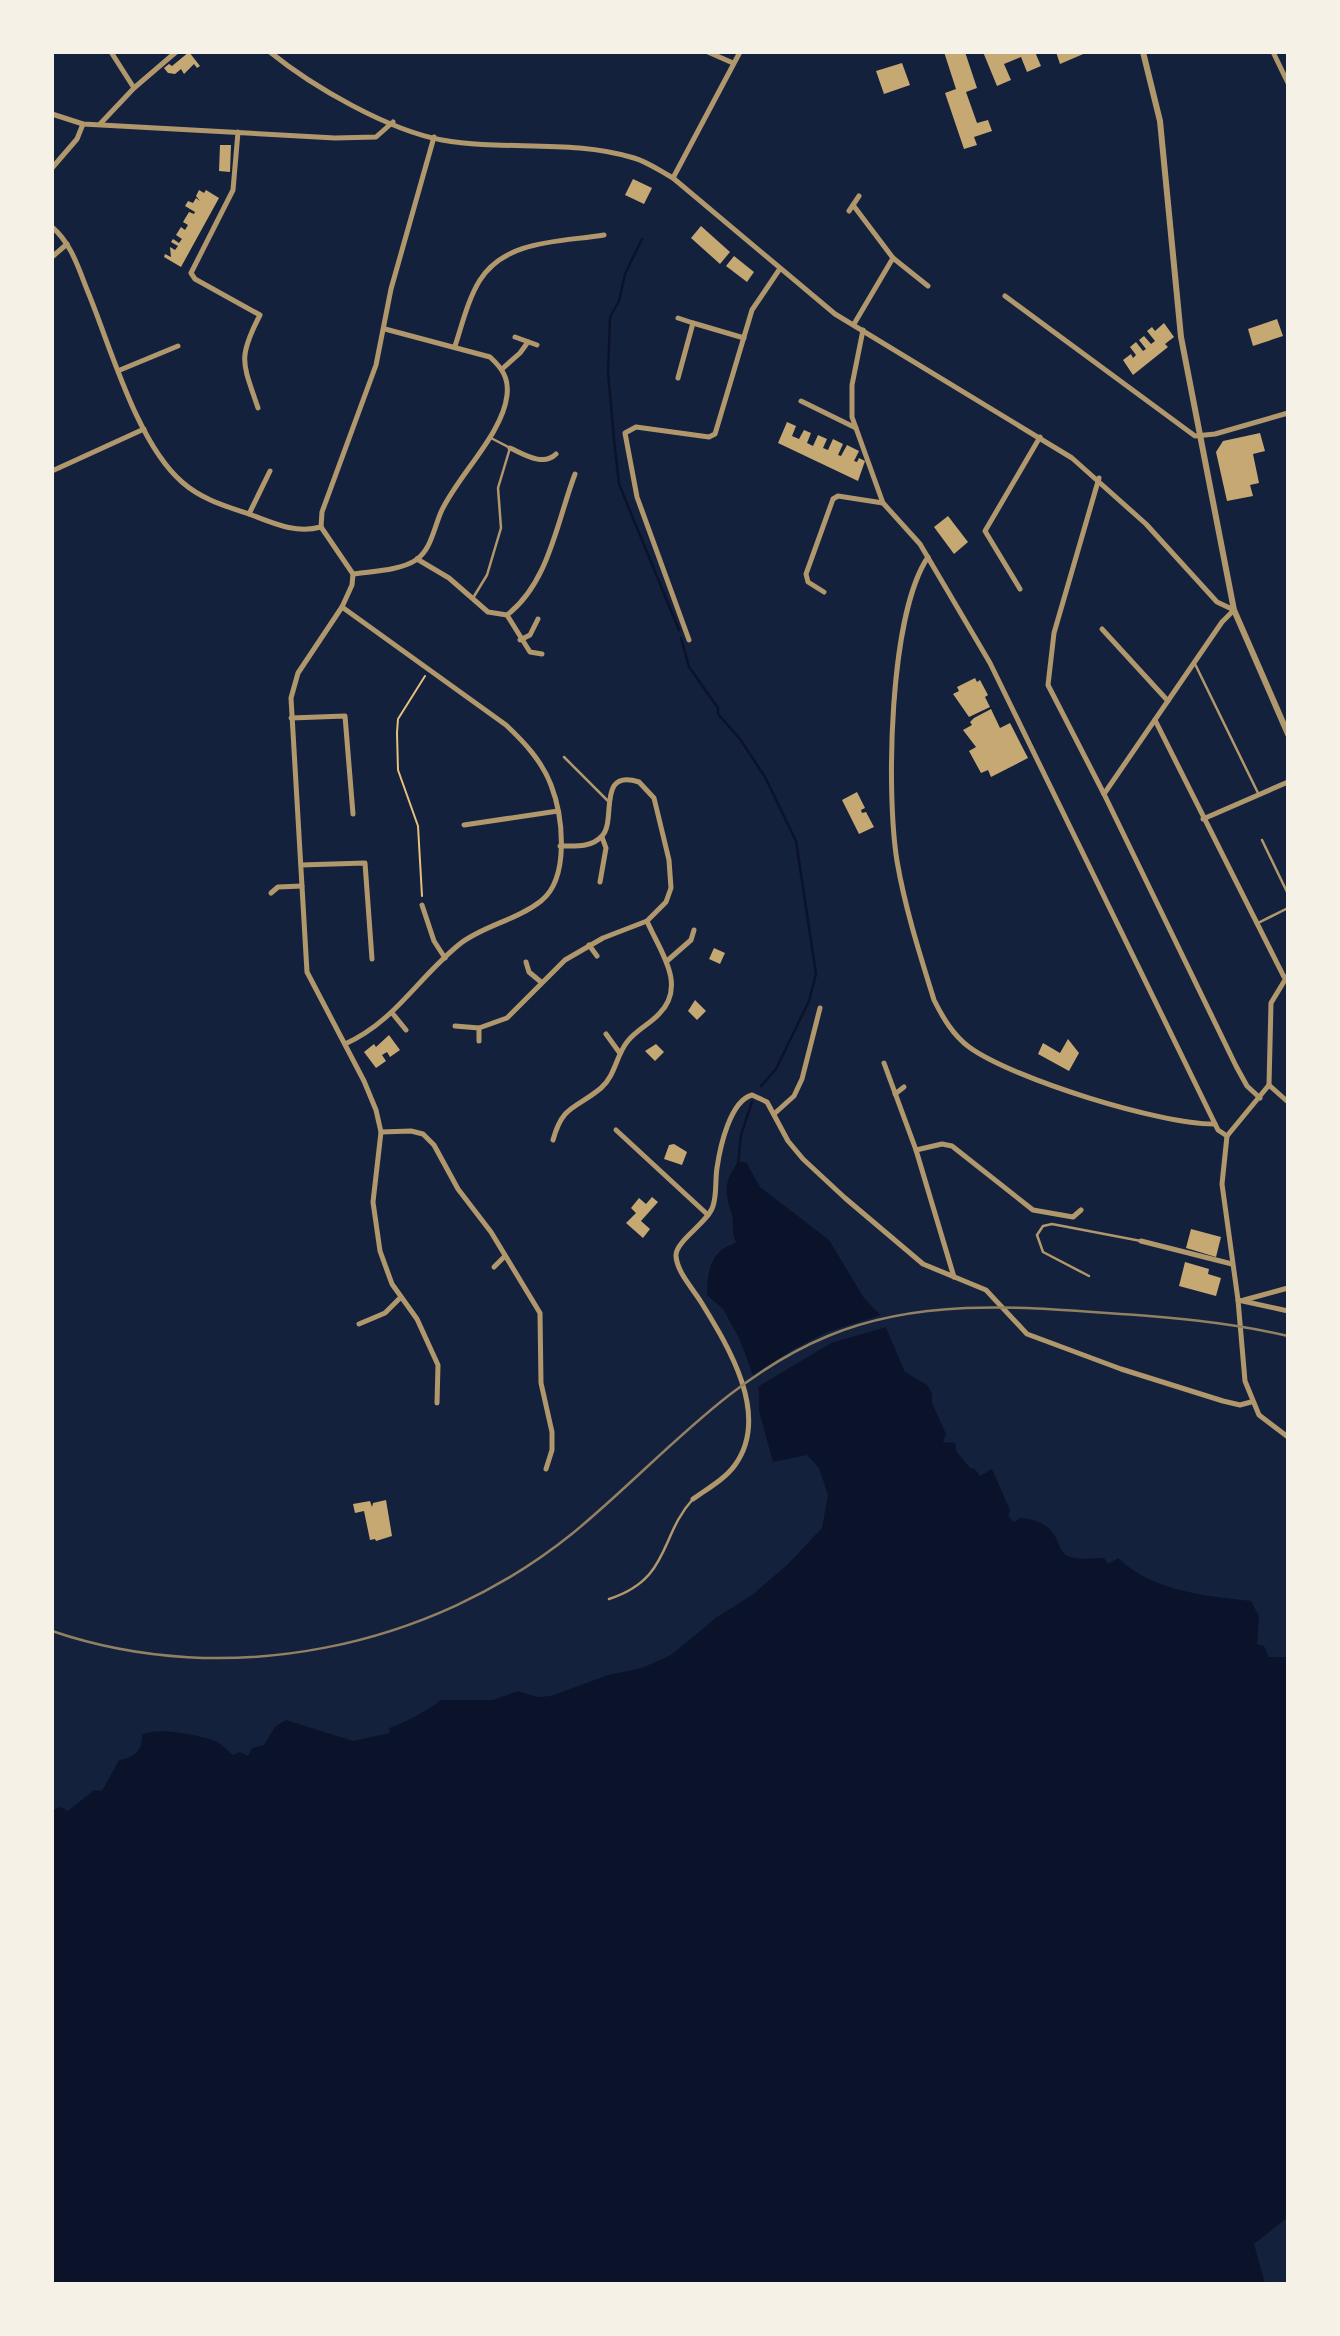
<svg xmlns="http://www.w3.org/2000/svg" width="1340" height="2336" font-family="Spectral,serif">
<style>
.water{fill:#0b132b}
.pier{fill:#14213d}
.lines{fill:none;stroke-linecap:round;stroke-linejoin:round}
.stream{stroke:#0b132b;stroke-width:2.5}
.building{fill:#c6a872}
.path{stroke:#e5c07b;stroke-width:2}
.service{stroke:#b1986c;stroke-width:2.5}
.minor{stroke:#b1986c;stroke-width:5}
.tertiary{stroke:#b1986c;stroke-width:6}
.rail{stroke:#918062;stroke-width:2.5}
</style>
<rect width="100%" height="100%" fill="#14213d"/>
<path class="water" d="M738,1162H746L760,1187L829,1240L864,1298L881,1316L905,1372L927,1385L932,1393V1403L946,1434L943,1442L955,1443L956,1451L970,1468L975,1469L980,1476L992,1469L1010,1510L1008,1516L1014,1522L1020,1518C1065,1521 1053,1553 1070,1557C1082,1560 1093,1558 1104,1558L1108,1564L1118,1558C1152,1591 1205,1596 1251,1601L1259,1616L1257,1644L1264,1646L1269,1657H1287L1288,2217L1254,2244L1265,2283L53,2284V1810L61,1807L68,1811L94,1790L102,1791L119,1760C135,1757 142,1751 142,1735C155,1726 200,1735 215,1741C222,1743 227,1751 233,1755L240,1752L248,1756L252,1748L264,1745L275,1727L286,1720L353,1741L390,1733L389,1728C396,1727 437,1706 440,1700H493L518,1691L537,1697L551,1696L608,1675L642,1668L671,1655L717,1617L752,1595L787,1565L822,1528L828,1495L819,1468L807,1455L773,1462L759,1411V1391L739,1338L723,1309L707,1295C707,1278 709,1256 726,1247C729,1245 733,1245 736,1242C731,1232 734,1225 732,1215C725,1192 723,1183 738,1162Z"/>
<polygon class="pier" points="884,1314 890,1326 831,1343 754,1389 749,1378 792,1350 827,1332"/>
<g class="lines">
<g class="stream">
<polyline points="642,239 625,274 619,301 610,317 608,372 614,439 619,484 679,630"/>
<polyline points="681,638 689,667 718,708 718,714 740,739 765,777 796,841 816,974 809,1001 776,1069 761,1086"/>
<polyline points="738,1164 741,1135 752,1102"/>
</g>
</g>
<g class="building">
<polygon points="189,52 200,66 197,68 194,64 184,74 181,69 175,74 168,73 164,68 169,64 172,66"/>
<polygon points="944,52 965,52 977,88 966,92 977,123 988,120 992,131 974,137 977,145 964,149 945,93 956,89"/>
<polygon points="983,52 1035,52 1041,66 1027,72 1021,57 1004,64 1011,80 997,86"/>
<polygon points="1056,52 1088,52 1060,64"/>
<polygon points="902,63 910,85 884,94 876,71"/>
<polygon points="220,145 231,145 230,172 219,171"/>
<polygon points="633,179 652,188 644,204 625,195"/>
<polygon points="199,190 204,193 206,190 219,198 181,267 164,257 165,254 171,257 170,247 175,250 178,246 171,242 173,239 179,243 182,239 176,235 181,227 185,230 188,225 183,222 189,212 194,214 195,212 185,206 188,201 193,203 196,198 200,201 196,196"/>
<polygon points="701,226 730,252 720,264 691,238"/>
<polygon points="734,256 754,272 747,282 726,266"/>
<polygon points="1277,319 1283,336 1253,346 1248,329"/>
<polygon points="1164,323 1174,337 1165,344 1168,347 1133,375 1123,360 1131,354 1133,358 1136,355 1130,347 1136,342 1143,351 1146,349 1139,340 1144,336 1151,344 1155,341 1147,331 1152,327 1155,331"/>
<polygon points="787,422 796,426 792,436 799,439 804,430 811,433 807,443 813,446 818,435 827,439 823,448 828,450 833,439 843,444 838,455 841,456 847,445 859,451 854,461 857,462 859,458 865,461 858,481 778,443"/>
<polygon points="1260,433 1265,451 1253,454 1259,483 1250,485 1253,496 1227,501 1216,452 1223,441"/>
<polygon points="948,516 968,542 954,554 934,527"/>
<polygon points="975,678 977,682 980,680 988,695 985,697 990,707 969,717 953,694 959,691 957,687"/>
<polygon points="991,709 1000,728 1010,723 1028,758 991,777 988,770 981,773 969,751 976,747 963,730 972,725 970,722 974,718"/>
<polygon points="857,792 865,808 861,810 862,813 866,812 874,827 859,834 842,800"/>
<polygon points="714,948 725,953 720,964 709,959"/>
<polygon points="695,1000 706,1011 697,1020 688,1011"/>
<polygon points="389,1035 400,1050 390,1057 387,1052 382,1055 386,1061 376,1068 364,1052 374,1044 376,1047"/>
<polygon points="1068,1039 1079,1053 1069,1071 1038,1054 1043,1043 1060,1053"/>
<polygon points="656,1044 664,1052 655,1061 645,1051"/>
<polygon points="674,1144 687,1152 682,1165 664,1159 669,1145"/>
<polygon points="652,1197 658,1202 641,1221 650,1229 643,1238 626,1223 636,1213 631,1208 639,1198 646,1204"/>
<polygon points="1191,1229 1221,1237 1216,1257 1186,1248"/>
<polygon points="1185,1262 1209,1269 1208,1274 1221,1278 1216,1296 1179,1286"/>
<polygon points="386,1500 392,1536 376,1541 375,1539 370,1540 364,1511 355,1513 353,1504 370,1501 372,1507 373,1503"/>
</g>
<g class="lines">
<polyline class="path" points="422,896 418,826 398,770 397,733 398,719 425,676"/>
<g class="service">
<polyline points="473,598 487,575 501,528 498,488 510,448 491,438"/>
<polyline points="1195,664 1258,793"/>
<polyline points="564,757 608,801"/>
<polyline points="1262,840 1288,894"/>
<polyline points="1256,924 1288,908"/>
<polyline points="1089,1276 1043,1252 1037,1235 1043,1226 1052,1224 1141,1241"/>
<path d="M609,1599C671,1579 659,1536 693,1499"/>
</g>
<g class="minor">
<polyline points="111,52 134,88"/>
<path d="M270,52C313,87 388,130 442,140C505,151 572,139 634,158C648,162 660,171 673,178L835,314L1072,458L1146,524L1217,602L1234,610L1222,622L1104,794"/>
<polyline points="708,52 733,63"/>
<polyline points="1273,52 1288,83"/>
<polyline points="52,114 83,124 335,138 376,137 393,122"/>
<polyline points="100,124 134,88 176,52"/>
<path d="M238,132L233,190L191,273L195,279L260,315C237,359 243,363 258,408"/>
<polyline points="52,168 77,139 83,124"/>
<polyline points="673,178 740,52"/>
<polyline points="853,205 893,258 928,286"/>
<polyline points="849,211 859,196"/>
<path d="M52,227C72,244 79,270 88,292C111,348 137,443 182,482C201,499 225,506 249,514C273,523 295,534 321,527"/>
<polyline points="52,257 67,244"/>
<polyline points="1005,296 1195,436 1215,434 1288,413"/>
<polyline points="678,318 693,323"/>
<polyline points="854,324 893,258"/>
<polyline points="863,330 852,385 852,417 879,492 883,503 920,544 990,663 1218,1130 1227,1136"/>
<polyline points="515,337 537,345"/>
<path d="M455,346C462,325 468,299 480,280C506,239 562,242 604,235"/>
<polyline points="502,369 520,353 528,342"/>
<polyline points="120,370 178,346"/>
<polyline points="678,378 693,323 744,338"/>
<polyline points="801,401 856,428"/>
<path d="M510,448C524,454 543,467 556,454"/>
<polyline points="52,471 144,429"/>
<polyline points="1099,478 1054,633 1048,685 1104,794 1236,1066 1247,1086 1260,1098"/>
<polyline points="249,514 270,471"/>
<polyline points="321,527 353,574 352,585 342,607 298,673 291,698 307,972 364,1081 376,1110 381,1132 373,1202 380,1251 392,1284 417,1319 438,1365 437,1403"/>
<polyline points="321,527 322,512 376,365 391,289 434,137"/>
<path d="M928,557C889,615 886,792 897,861C905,908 920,955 934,1000C943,1018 953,1035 969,1047C1013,1079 1162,1125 1215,1124"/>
<polyline points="417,559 449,578 488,612 507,615"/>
<path d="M353,574C372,571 399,571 416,560C431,550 434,528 441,512C457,476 503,434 507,395C509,378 502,368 490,357L385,329"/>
<polyline points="1020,589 985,531 1040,437"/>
<polyline points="824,592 808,582 806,574 833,499 838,496 883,503"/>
<path d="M342,607L506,725C524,742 542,761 551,785C563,816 570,878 541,901C517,920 485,925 461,943C418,977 396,1021 345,1044"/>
<path d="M507,615C549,583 557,521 575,474"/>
<polyline points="507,615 530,652 542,654"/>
<polyline points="1102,629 1168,701"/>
<polyline points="520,640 530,635 538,619"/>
<polyline points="689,640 637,497 625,433 636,427 709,437 715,434 752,310 779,270"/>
<polyline points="291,718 345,716 353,814"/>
<polyline points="1155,720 1284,977"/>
<polyline points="1203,819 1288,782"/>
<polyline points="464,825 558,811"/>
<polyline points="301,865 365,863 372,959"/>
<polyline points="600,882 606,848 602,837"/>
<polyline points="271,893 278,887 302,886"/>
<polyline points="422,905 434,941 445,958"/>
<polyline points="589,945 597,956"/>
<polyline points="667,961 691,940 694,930"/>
<polyline points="526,962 529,972 541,982"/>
<polyline points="1288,975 1271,1003 1269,1085 1227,1136 1222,1184 1238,1300 1245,1381 1259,1415 1288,1437"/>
<polyline points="393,1014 406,1030"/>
<path d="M455,1026L479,1028L507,1018L565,960L603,938L647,921L666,902L671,888L669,860L654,798L639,782C596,768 617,821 602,836C591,848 575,846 560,846"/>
<polyline points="606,1034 619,1052"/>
<polyline points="479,1041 479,1028"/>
<polyline points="884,1063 916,1150 954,1277"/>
<polyline points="1269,1085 1288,1102"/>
<polyline points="895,1094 904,1087"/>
<polyline points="774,1114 794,1096 802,1079 820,1008"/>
<polyline points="616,1130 708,1215"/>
<polyline points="381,1132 411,1131 423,1134 434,1145 458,1189 491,1232 540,1313 541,1383 552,1432 552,1450 546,1469"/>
<path d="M553,1140C563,1104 576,1109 601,1088C615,1076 616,1056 627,1042C636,1030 650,1024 659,1014C688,985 659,950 647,921"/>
<polyline points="916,1150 942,1144 952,1146 1033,1210 1073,1217 1081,1210"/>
<polyline points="1141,1241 1232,1264"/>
<polyline points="494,1267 504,1257"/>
<polyline points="1238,1300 1288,1311"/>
<polyline points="1244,1300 1288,1288"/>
<polyline points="359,1324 385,1313 400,1298"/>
<path d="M693,1499C707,1489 725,1479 735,1465C771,1415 728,1346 701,1302C693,1289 677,1272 676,1256C675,1241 708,1223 713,1206C717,1194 715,1180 717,1168C720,1147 730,1101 752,1095L767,1102L788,1141L803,1159L845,1198L923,1264L986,1290L1027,1334L1121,1369L1223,1401L1240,1405L1251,1402"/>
</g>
<polyline class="tertiary" points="1143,52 1160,121 1181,337 1234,610 1288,734"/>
<path class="rail" d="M52,1631C228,1691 431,1648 573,1533C656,1465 726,1378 828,1336C916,1299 1015,1306 1107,1313C1168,1317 1229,1322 1288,1336"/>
</g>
<rect width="1340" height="2336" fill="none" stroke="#f6f1e7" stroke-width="108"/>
</svg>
